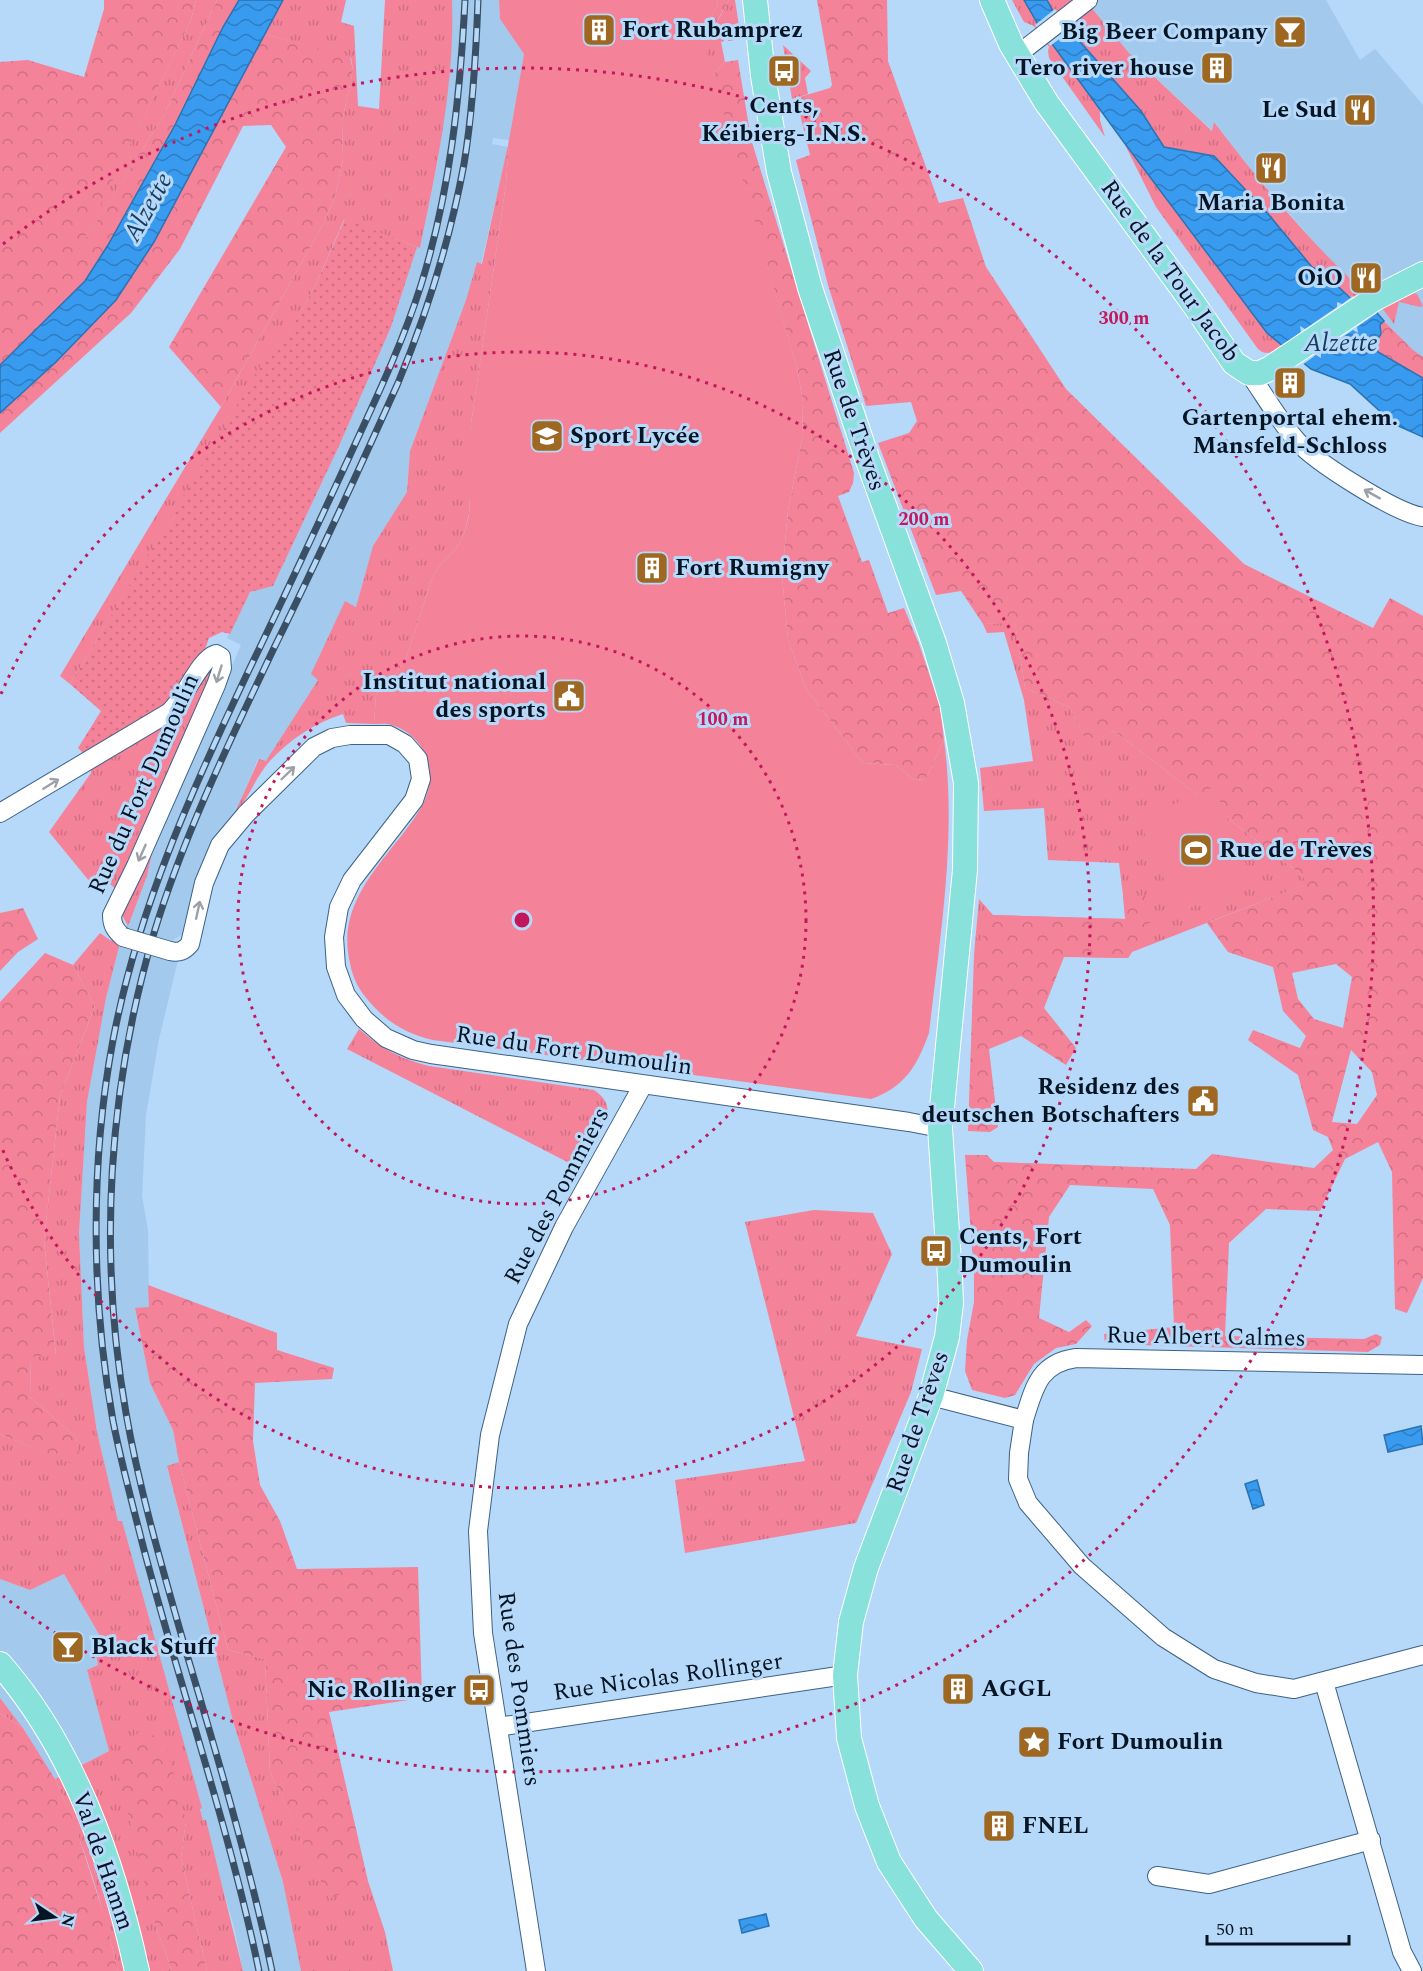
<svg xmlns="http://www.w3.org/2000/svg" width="1423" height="1971" font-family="Spectral,serif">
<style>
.built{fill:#a3c9ed}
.grass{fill:url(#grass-tufts)}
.forest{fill:url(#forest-crowns);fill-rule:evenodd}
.garden{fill:url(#garden-dots)}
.pitch{fill:#f48299}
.water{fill:url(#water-waves);stroke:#2a73b2;stroke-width:1.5}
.pier{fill:#b6d8f9}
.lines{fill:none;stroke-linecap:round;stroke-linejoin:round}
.minor-casing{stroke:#3c6286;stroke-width:20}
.major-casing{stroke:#fff;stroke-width:26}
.minor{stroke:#fff;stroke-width:18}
.major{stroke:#89e1db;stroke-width:24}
.rail-casing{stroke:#3a4f63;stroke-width:7}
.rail{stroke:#b6d8f9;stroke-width:4.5;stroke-dasharray:14;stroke-linecap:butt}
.minor-bridge-casing{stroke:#3c6286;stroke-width:20;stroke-linecap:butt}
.minor-bridge{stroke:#fff;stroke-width:18}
.oneway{stroke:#9ba1a7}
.ring{fill:none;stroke:#c2185b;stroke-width:3;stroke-dasharray:3 6}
.labels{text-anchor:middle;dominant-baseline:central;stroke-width:6;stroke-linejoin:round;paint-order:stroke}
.poi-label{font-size:24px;font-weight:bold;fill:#061524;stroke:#b6d8f9;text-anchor:start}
.street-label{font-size:24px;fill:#061524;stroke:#b6d8f9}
.water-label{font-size:26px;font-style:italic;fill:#163c5e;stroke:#b6d8f9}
.centre{fill:#c2185b;stroke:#b6d8f9;stroke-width:3}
.ring-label{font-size:18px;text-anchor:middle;font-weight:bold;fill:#c2185b;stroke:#b6d8f9;stroke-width:6;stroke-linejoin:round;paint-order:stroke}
</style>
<defs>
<pattern id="grass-tufts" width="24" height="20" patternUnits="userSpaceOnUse" patternTransform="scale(1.5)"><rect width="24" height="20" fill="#f48299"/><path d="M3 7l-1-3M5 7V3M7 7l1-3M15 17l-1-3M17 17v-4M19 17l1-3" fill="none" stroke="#d06f84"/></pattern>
<pattern id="forest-crowns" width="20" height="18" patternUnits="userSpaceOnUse" patternTransform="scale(1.5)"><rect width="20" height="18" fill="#f48299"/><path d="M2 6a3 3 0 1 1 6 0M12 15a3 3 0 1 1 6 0" fill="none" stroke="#d06f84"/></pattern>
<pattern id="garden-dots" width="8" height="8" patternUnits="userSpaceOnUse" patternTransform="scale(1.5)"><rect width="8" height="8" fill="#f48299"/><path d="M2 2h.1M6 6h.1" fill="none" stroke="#d06f84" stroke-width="1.8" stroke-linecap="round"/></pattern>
<pattern id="water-waves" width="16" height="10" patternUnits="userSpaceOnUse" patternTransform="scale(1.5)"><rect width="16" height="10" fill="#399bef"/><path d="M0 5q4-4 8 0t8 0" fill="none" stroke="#2e7dc1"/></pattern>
</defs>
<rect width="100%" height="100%" fill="#b6d8f9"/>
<g class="built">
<polygon points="452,0 499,0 500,19 524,54 509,140 493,138 492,144 508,147 481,264 477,263 466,300 410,451 407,492 373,547 356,607 346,602 318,680 266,762 258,759 185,933 173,940 168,957 178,960 159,1039 146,1115 142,1196 148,1230 149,1307 135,1309 150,1383 173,1430 179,1462 167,1467 233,1721 283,1882 301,1971 243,1971 234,1927 118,1522 97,1432 84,1347 79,1233 87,1102 106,998 120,943 147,876 153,849 241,645 227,638 250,592 273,586 339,446 391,327 417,247 420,248 438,160 449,72"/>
<polygon points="1085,0 1326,0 1360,60 1375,49 1423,105 1423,357 1413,350 1377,313 1359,292 1361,289 1325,255 1245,162 1215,123 1213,131 1129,53"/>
<polygon points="64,1574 100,1636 94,1643 98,1665 87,1670 109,1751 55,1779 23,1728 0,1698 0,1579 30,1590"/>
</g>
<g class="grass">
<polygon points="196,0 217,0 163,117 74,258 191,20"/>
<path d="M283,0H346L341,22L354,26L358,106L379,109L385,0H452C455,83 437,167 420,248L344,220L316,284L280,351L273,347L168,528L165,527L70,684L60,676L221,407L322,226L335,197L343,159L342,122L353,70L351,58L264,34Z"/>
<polygon points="622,0 717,0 701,34 704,46 729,0 735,0 741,39 728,41 726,24 723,24 724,41 721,42 725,62 712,76"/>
<polygon points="1012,0 1024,0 1039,26 1100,110 1100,120 1105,137 1049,58 1048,51 1049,47 1034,26 1024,22"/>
<path d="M1047,0H1085L1129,53L1212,131L1214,122C1259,181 1307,239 1362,290L1359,292L1377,313L1343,292L1326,275L1312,267L1269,215L1190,151L1164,147L1141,111L1053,11Z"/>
<polygon points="783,45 811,71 805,78 808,94 792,99"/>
<path d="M509,140L506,184L470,431V497L469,514L464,534L456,549L439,566L432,578L406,659L391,680L376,694L374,724L346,723L343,714C314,723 289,740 269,762C255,778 248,800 233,817L259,759L266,761L318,680L311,674L345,601L356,607L373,546L407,492L410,451L466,300L477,262L482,264Z"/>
<path d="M1123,141L1267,333L1282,345C1274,351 1267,357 1258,349L1156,207Z"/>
<polygon points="1414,293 1417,294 1423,306 1420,307 1399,302 1394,324 1382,308"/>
<polygon points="1015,622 1025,688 1069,707 1087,742 1114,731 1303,876 1307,884 1132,952 1128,958 974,955 979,899 993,915 1126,919 1119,863 1048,860 1044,808 984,811 980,768 1033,761 1024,700 1004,632 987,633 983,624"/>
<polygon points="221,657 153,849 147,876 128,926 122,915 134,870 122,894 100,876 90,882 49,832 91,773 89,759"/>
<path d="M100,933L110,940L120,943L106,998L87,1102L79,1233L84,1347L97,1432L118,1521H122L202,1808L200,1809L203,1820H206L243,1971H207L181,1858L186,1821L154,1921L172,1971H118C103,1905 83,1841 55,1779L109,1751L87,1670L98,1665L94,1643L100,1636L64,1574L30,1590L0,1579V1434L81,1467L76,1437L30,1397L31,1357L56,1355L44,1240L60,1096L95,1006L73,965Z"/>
<path d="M359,1029C382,1049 399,1058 429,1066L594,1090C617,1106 606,1119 594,1138C589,1148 583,1158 577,1167L347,1049Z"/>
<polygon points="814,1210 873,1213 892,1254 856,1336 922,1349 911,1392 856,1523 685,1553 675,1480 805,1461 745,1222"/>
<polygon points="179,1462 228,1650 265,1659 270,1772 329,1898 368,1881 385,1932 393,1971 301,1971 283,1882 233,1721 167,1466"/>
<polygon points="0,1698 23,1728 0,1713"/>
</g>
<g class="forest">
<polygon points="104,0 196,0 191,20 78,251 163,117 217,0 239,0 223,27 175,125 108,245 85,281 0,365 0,62 28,60 84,77 104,9"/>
<polygon points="717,0 729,0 715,25 716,32 704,46 701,34 718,5"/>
<path d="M817,0H887L888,61L939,203L963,198L986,267L1066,389L1244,564L1373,628L1390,598L1423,616V1278L1407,1313L1395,1309L1392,1172L1378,1142L1345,1159L1320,1211L1266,1209L1229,1243L1225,1336L1364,1339L1376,1334L1382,1337L1380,1345L1368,1352L1105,1344L1104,1334L1174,1327L1170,1225L1153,1189L1070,1185L1049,1217L1039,1318L1069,1332L1086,1320L1092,1326L1076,1344L1056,1348L1034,1364L1015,1395L1005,1398L972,1390L965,1371L967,1340L974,1302V1274L965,1155H987L994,1162L1196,1169L1212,1154L1314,1168L1333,1150L1328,1137L1313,1130L1298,1075L1248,1040L1253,1030L1300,1048L1306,1036L1283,1011L1273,967L1228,952L1207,923L1306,884L1303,876L1114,731L1087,743L1069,707L1025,688L1015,623L983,624L961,591L936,595L878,443L909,433L917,421L911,402L866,406L828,285L796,160L810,155L796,98L830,88L832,85ZM1336,964L1352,977L1343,1028L1314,1019L1298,999L1292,973ZM1351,1050L1372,1072L1377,1095L1357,1124L1332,1122Z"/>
<polygon points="264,34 350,57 353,70 342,122 343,159 335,197 322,226 221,407 169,347 286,147 271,125 243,126 180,249 131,313 0,433 0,413 56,362 116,300 154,242"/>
<polygon points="738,60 751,139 854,473 853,483 849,492 838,496 862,562 869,560 888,613 904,608 919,644 940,706 944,740 926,779 914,780 896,765 863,763 806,689 788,639 782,576 788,511 802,438 803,401 797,368 712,76 725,62"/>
<path d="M1384,321L1413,350L1423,357V378L1378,352C1374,343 1378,327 1384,321Z"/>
<polygon points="1123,896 1145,896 1155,914 1128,958 1064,957 1044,1008 1076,1048 1066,1065 1021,1036 989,1049 998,1127 990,1132 968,1131 974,955 993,915 1125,919"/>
<polygon points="23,908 38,939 18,952 0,971 0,913"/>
<polygon points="45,953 73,965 95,1006 60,1096 44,1240 56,1356 31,1357 30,1397 76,1437 82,1468 0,1434 0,1002"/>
<polygon points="148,1285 277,1333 277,1350 334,1368 332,1379 255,1383 253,1441 260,1485 280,1521 297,1569 418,1567 422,1698 329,1712 368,1881 329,1899 270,1772 265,1659 228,1650 179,1462 173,1430 150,1383 135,1308 149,1307"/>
<polygon points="0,1713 23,1728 55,1779 74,1822 106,1921 118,1971 0,1971"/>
<polygon points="140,1730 165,1740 186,1821 181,1858 207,1971 172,1971 154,1921 115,1761"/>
</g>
<polygon class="garden" points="345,219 417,247 391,327 339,446 273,586 250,592 230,634 222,632 209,638 196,675 182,698 89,759 78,748 101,711 70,684 165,526 168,527 175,516 172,515 272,346 280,350 316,284"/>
<g class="pitch">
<path d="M499,0H717L718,5L701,34L797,368L803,401L802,438L788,511L782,576L788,639L806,689L863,763L896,765L914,780L926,779L944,740C957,838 940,936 929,1033C917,1066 905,1087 871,1099L433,1040C403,1033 382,1019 363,994C354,982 350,967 348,952C341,891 394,854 422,806C439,775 427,736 392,725C386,723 379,724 374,724L376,694L391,680L406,659L432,578L439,566L456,549L464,534L469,515L470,497V431L506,184L509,140L524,54L500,19Z"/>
<polygon points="1214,787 1253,881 1178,913 1139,819"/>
</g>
<g class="water">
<polygon points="239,0 283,0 154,242 116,300 56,362 0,413 0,365 85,281 108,245 175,125 223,27"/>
<path d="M1024,0H1047L1053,11L1141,111L1164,147L1214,156L1269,215L1312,267L1326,275L1363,310L1377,313L1384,321L1380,325L1381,334C1376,341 1375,345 1378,352L1423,378V437L1394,424L1350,384L1311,369L1267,333L1123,141L1039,26Z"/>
<polygon points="1421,1426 1423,1444 1388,1452 1384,1435"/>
<polygon points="1257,1480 1264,1505 1253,1509 1245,1484"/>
<polygon points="766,1914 769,1926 742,1933 739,1920"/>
</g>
<g class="pier">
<polygon points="1055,9 1073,29 1050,46 1035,25"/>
<polygon points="1353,296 1365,307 1374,309 1377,313 1357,327 1358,333 1353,330 1321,352 1321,358 1316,355 1302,365 1280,347 1301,332 1300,326 1305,329 1337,307 1337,302 1342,304"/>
</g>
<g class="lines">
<defs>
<g id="minor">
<polyline points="1017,55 1088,0"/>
<path d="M1249,373C1265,396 1279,421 1297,441C1315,462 1396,513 1423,517"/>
<path d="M0,813L168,713C185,700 198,660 216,654L221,657L222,668L216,685L136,866L112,915C112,925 115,930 123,937"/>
<path d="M170,951C179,953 184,951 190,944L204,883L220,845L246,814L314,747L332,738L350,735H389L405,744L418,759L421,779L414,800L352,880L339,907L334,937L336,967L346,995L364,1019L386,1038L413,1050L431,1054L909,1122L940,1128"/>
<polyline points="931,1396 1024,1420 1019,1453 1018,1479 1028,1503 1082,1566 1163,1637 1214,1669 1256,1683 1294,1689 1423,1655"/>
<path d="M1024,1420C1034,1388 1039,1363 1076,1358L1423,1365"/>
<polyline points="1324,1682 1402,1952 1412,1971"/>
<polyline points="498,1727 845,1675"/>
<polyline points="1157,1876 1209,1884 1371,1840"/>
<polyline points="536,1971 483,1633 478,1531 490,1435 518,1324 564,1227 643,1085"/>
</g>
<g id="major">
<polyline points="755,0 763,76 779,172 810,288 867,458 934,643 952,703 966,783 965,870 940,1128 950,1277 951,1303 947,1337 931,1396 866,1568 851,1622 845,1675 849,1738 867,1806 889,1862 926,1919 971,1971"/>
<polyline points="992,0 1011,44 1046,102 1193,303 1234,363 1249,373 1260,373 1269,369 1374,299 1423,274"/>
<path d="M0,1664C75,1750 113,1862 137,1971"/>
</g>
</defs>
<use href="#minor" class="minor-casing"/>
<use href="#major" class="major-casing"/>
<use href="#minor" class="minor"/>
<use href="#major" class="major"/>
<defs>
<g id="rail">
<path d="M259,1971C229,1826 179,1685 142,1542C132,1502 121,1462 113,1421C91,1298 90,1163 113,1040C138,909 191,792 248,672C281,604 313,535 345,466C372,407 401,348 421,285C450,192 460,97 465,0"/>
<path d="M272,1971C249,1862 217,1755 185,1648C163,1570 140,1493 126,1413C98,1253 108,1089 154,933C184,834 230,741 274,648C317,561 358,472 398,383C427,313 450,240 464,164C473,110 476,55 478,0"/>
</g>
</defs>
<use href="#rail" class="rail-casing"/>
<use href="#rail" class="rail"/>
<defs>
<polyline id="minor-bridge" points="123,937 170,951"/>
</defs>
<use href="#minor-bridge" class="minor-bridge-casing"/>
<use href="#minor-bridge" class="minor-bridge"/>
</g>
<defs><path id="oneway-shaft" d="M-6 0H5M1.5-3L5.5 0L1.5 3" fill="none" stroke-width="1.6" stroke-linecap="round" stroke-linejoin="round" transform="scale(1.5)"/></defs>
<g class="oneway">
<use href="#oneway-shaft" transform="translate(1372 494) rotate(-151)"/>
<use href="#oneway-shaft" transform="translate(219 674) rotate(107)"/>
<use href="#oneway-shaft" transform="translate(288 773) rotate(-44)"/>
<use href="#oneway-shaft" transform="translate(51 784) rotate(-32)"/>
<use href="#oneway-shaft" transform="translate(142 853) rotate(114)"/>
<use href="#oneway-shaft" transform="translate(198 910) rotate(-78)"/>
</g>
<g class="ring">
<circle cx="522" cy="920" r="284"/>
<path d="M1 694A568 568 0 1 1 1 1146"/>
<path d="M3 244A852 852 0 1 1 3 1596"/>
</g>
<defs>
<symbol id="building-square" viewBox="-11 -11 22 22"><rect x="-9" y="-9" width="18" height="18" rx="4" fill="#9e6822" stroke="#b6d8f9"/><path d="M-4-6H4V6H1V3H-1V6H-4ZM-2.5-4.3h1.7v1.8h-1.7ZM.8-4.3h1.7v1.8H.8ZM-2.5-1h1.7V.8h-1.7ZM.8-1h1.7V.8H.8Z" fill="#fff"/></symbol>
<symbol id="bar-square" viewBox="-11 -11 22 22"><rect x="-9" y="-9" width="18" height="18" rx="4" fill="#9e6822" stroke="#b6d8f9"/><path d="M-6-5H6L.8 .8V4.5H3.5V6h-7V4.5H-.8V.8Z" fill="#fff"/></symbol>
<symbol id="bus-square" viewBox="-11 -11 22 22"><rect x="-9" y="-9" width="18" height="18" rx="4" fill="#9e6822" stroke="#b6d8f9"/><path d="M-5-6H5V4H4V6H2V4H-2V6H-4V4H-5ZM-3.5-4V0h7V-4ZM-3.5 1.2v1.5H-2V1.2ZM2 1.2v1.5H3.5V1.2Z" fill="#fff"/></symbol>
<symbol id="restaurant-square" viewBox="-11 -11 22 22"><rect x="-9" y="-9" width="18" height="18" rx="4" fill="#9e6822" stroke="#b6d8f9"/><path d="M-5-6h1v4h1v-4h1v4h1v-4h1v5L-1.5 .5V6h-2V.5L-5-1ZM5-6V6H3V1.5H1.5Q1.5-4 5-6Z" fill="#fff"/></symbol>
<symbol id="school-square" viewBox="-11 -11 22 22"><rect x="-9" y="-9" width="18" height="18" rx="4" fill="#9e6822" stroke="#b6d8f9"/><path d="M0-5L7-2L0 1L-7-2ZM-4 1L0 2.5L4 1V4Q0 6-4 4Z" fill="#fff"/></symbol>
<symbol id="civic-square" viewBox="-11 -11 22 22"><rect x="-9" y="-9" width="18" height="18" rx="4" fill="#9e6822" stroke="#b6d8f9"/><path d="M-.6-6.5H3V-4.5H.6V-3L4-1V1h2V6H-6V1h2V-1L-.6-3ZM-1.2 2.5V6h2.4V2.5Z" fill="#fff"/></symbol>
<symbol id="stadium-square" viewBox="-11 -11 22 22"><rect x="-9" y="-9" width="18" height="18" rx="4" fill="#9e6822" stroke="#b6d8f9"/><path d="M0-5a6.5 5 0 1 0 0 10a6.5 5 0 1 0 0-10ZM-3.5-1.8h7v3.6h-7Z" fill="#fff"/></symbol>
<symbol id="sight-square" viewBox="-11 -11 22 22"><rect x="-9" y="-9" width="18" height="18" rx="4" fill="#9e6822" stroke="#b6d8f9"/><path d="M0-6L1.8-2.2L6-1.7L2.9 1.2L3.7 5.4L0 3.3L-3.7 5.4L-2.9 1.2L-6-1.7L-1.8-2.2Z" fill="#fff"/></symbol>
</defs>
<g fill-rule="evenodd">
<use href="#building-square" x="580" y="11" width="38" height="38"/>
<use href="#bar-square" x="1271" y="13" width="38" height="38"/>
<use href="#building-square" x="1198" y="49" width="38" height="38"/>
<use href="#bus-square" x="765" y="52" width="38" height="38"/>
<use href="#restaurant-square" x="1341" y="91" width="38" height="38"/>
<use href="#restaurant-square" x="1252" y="149" width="38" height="38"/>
<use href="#restaurant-square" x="1347" y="259" width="38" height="38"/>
<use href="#building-square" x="1271" y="364" width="38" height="38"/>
<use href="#school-square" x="528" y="417" width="38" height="38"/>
<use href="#building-square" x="633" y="549" width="38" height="38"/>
<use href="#civic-square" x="550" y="677" width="38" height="38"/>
<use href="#stadium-square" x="1177" y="831" width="38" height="38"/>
<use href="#civic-square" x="1184" y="1082" width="38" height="38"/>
<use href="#bus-square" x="917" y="1232" width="38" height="38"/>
<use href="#bar-square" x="49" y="1628" width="38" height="38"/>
<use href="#building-square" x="939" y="1670" width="38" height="38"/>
<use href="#bus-square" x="460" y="1671" width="38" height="38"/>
<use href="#sight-square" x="1015" y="1723" width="38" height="38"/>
<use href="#building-square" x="980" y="1807" width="38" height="38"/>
</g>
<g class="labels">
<g class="poi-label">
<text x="622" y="30">Fort Rubamprez</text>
<text x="1267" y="32" text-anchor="end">Big Beer Company</text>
<text x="1194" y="68" text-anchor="end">Tero river house</text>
<text x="784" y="106" text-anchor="middle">Cents,<tspan x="784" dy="28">Kéibierg-I.N.S.</tspan></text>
<text x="1337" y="110" text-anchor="end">Le Sud</text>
<text x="1271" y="203" text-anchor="middle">Maria Bonita</text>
<text x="1343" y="278" text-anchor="end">OiO</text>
<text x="1290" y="418" text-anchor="middle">Gartenportal ehem.<tspan x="1290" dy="28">Mansfeld-Schloss</tspan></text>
<text x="570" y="436">Sport Lycée</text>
<text x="675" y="568">Fort Rumigny</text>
<text x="546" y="682" text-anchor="end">Institut national<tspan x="546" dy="28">des sports</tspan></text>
<text x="1219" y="850">Rue de Trèves</text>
<text x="1180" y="1087" text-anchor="end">Residenz des<tspan x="1180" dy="28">deutschen Botschafters</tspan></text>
<text x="959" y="1237">Cents, Fort<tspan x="959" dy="28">Dumoulin</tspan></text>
<text x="91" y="1647">Black Stuff</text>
<text x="981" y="1689">AGGL</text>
<text x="456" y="1690" text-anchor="end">Nic Rollinger</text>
<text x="1057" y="1742">Fort Dumoulin</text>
<text x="1022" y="1826">FNEL</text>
</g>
<g class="street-label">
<text transform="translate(1170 271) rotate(54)">Rue de la Tour Jacob</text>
<text transform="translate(854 420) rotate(71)">Rue de Trèves</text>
<text transform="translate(144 784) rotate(-66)">Rue du Fort Dumoulin</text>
<text transform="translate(574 1051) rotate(8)">Rue du Fort Dumoulin</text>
<text transform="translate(557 1196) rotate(-62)">Rue des Pommiers</text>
<text transform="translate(1206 1337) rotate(1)">Rue Albert Calmes</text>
<text transform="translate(918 1422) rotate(-71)">Rue de Trèves</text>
<text transform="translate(668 1677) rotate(-8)">Rue Nicolas Rollinger</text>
<text transform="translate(519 1689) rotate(82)">Rue des Pommiers</text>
<text transform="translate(103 1861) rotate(71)">Val de Hamm</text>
</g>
<g class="water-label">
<text transform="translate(148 207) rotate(-61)">Alzette</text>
<text x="1341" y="343">Alzette</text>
</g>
</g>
<circle cx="522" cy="920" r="9" class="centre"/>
<g class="ring-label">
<text x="1124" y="324">300 m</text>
<text x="924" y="525">200 m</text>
<text x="723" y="725">100 m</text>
</g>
<g transform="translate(54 1917) rotate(103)" stroke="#b6d8f9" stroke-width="4.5" paint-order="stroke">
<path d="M0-4.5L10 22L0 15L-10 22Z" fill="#061524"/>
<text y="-9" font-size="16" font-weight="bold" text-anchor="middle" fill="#061524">N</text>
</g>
<path d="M1207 1935v9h142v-9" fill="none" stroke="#061524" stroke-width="3"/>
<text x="1216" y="1935" font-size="18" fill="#061524" stroke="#b6d8f9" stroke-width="4.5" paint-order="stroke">50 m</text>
</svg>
